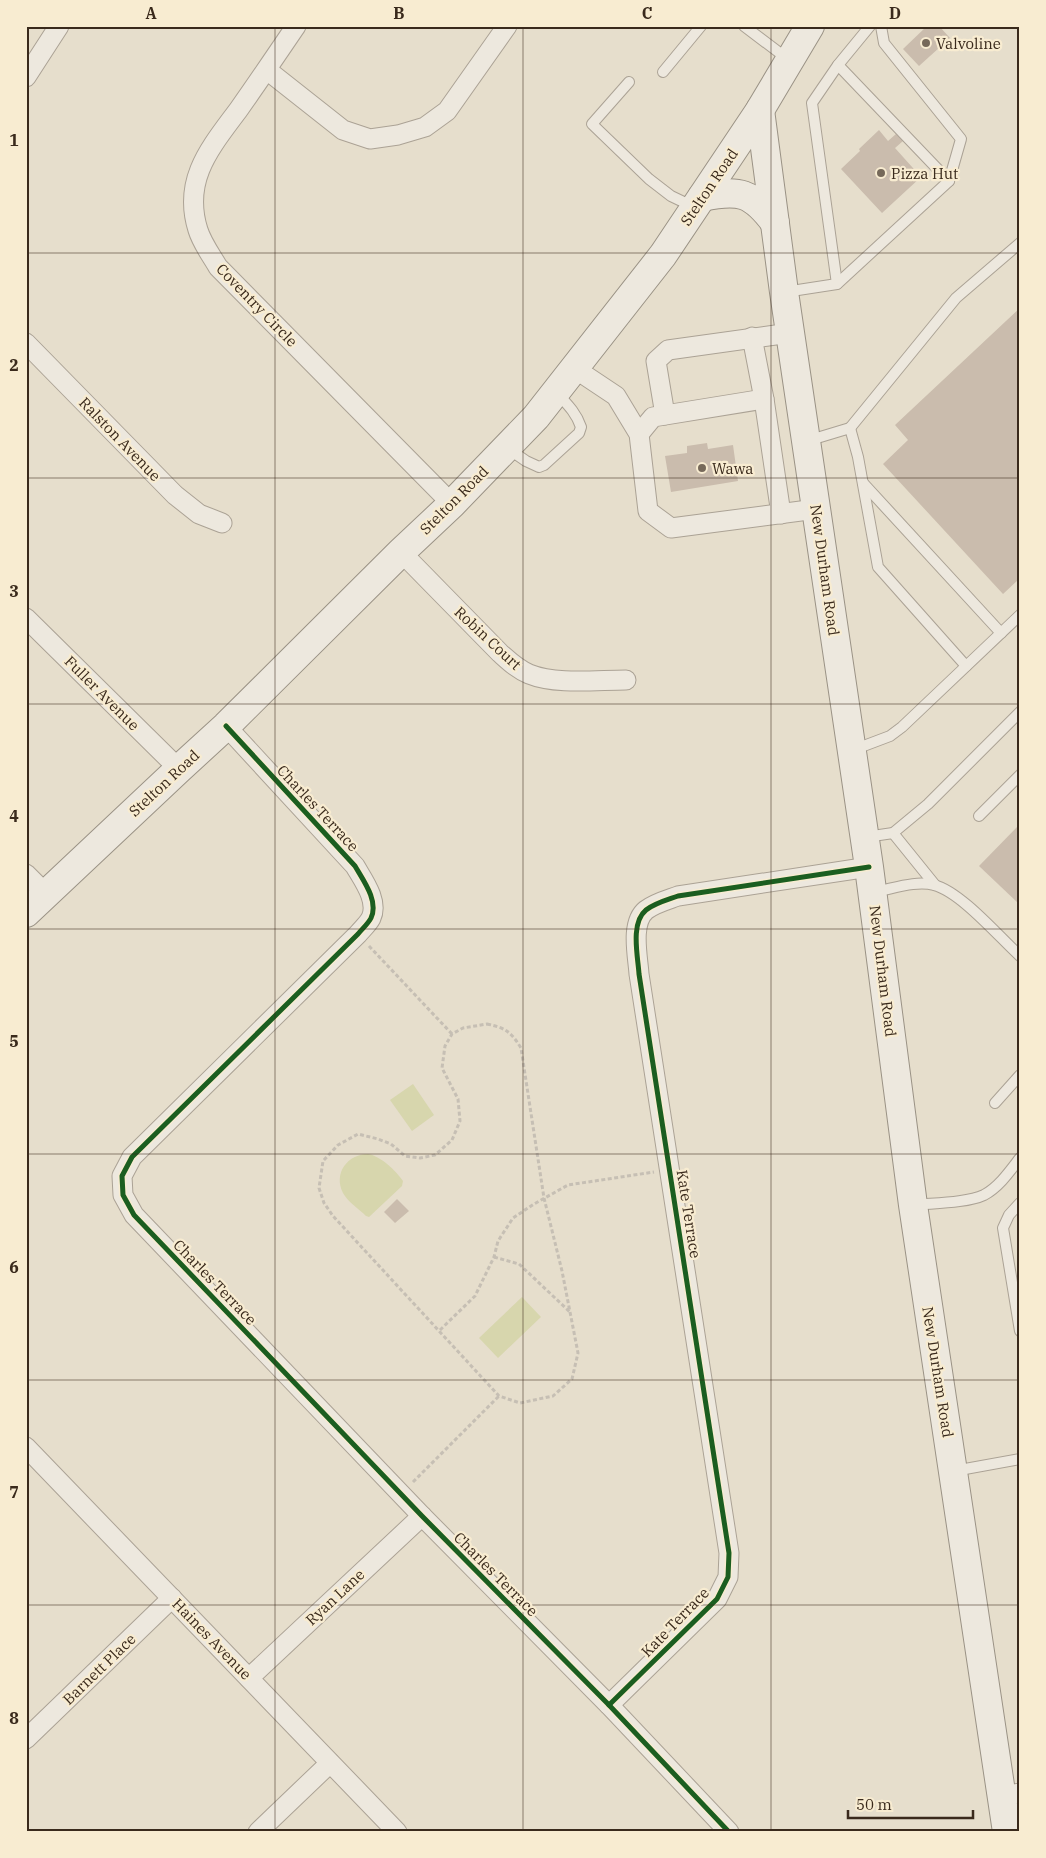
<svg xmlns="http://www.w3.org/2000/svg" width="1046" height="1858" font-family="'IBM Plex Serif',serif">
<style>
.green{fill:#d7d6ad}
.building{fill:#cabcad}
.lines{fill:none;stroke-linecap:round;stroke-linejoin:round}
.lane-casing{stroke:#aba295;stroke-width:12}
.street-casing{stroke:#aba295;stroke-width:21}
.secondary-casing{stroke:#9a9285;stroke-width:30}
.path{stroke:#c6bfb4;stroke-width:3;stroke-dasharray:4 2.5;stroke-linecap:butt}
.lane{stroke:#ede8de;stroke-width:10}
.street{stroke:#ede8de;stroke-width:19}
.secondary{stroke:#ede8de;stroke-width:28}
.cycleway-casing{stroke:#f8ecd1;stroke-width:8}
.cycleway{stroke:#1b5e20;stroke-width:5}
.grid{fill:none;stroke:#3a2a1c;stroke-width:1;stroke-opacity:0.55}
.poi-dot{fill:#76695a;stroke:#f8ecd1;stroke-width:2}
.labels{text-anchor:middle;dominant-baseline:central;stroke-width:4.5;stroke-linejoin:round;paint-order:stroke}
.poi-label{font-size:15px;fill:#3a2a1c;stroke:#f8ecd1;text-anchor:start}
.street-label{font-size:15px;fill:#3a2a1c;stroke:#f8ecd1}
.neatline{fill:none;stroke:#3a2a1c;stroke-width:2}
.grid-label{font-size:16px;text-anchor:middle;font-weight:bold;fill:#3a2a1c}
</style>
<rect width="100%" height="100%" fill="#e6decc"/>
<g class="green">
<polygon points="413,1084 434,1115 412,1131 390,1100"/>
<path d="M368,1154C381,1156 396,1171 403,1181L402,1186L369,1217L366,1216C359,1209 348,1202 343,1193C333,1173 348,1154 368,1154Z"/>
<polygon points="522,1297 541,1317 498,1358 479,1338"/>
</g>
<g class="building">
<polygon points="927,26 939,26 950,38 919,66 903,49"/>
<polygon points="879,130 888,141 896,134 903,141 895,148 921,177 882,213 841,169 860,151 859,149"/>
<polygon points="1020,308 1020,578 1003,594 883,464 908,440 895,425"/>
<polygon points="707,443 708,449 733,445 738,481 671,492 665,456 687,453 687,446"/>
<polygon points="1020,824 1020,905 979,866"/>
<polygon points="397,1199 409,1211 395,1223 384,1212"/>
</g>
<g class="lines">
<defs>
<g id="lane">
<polyline points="744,26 789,60"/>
<polyline points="881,26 884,43 961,139 949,181"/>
<polyline points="663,72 701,26"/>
<polyline points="629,82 592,124 649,179 671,196 694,207"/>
<polyline points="837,284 812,103 838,65 870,26"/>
<polyline points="785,292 837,284 949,181 838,65"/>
<polyline points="850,428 956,298 1020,243"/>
<polyline points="807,441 850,428 858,457 878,567 966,666"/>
<path d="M507,448L526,461L539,467L544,465L579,433L581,427C576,412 566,403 556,392"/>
<polyline points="863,483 1001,633"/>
<polyline points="853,750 890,736 902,727 1020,615"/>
<polyline points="979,816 1020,775"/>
<polyline points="893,833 935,885"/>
<polyline points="866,837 893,833 928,804 1020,712"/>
<path d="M873,892C892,889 916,880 934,885C961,892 999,937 1020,956"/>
<polyline points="995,1103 1020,1075"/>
<polyline points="1020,1203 1009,1215 1003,1228 1020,1331"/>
<path d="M914,1205C933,1203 967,1203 984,1195C999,1187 1010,1171 1020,1158"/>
<polyline points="954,1471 1020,1459"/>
</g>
<g id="street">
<path d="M296,26C277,54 258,82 239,109C211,147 182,179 198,230C202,243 211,255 218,267L452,504"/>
<polyline points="267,70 343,130 370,139 398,135 425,127 447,111 507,26"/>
<polyline points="26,77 59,26"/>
<polyline points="752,337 764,399 781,514"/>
<polyline points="26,343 175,495 199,514 222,523"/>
<polyline points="574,368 616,396 639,434 648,511 671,528 816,509"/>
<polyline points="665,415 656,361 668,350 790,333"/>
<polyline points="639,434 653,417 764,399"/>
<path d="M401,552L500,653C509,661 517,669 529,674C556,685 596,680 626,680"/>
<polyline points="26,618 179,769"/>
<path d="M226,726L355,866C363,880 379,901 371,918C368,924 362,929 358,934L132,1157L122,1176L123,1195L134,1215L422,1516L609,1705L729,1832"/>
<polyline points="26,874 46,894"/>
<polyline points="26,1447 397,1832"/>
<polyline points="249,1678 422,1516"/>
<path d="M609,1705L717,1599L728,1577L729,1553L639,974C638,957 630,923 646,910C655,903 667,900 678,896L869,867"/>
<polyline points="26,1739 172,1598"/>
<polyline points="1001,1796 1020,1793"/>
<polyline points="258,1832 330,1763"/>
</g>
<g id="secondary">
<polyline points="760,110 784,292 869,867 913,1205 1007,1832"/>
<path d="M702,197C739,189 752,192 775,223"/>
<polyline points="26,913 179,769 226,726 401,552 452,504 536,417 663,255 760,110 810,26"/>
</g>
</defs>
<use href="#lane" class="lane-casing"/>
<use href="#street" class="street-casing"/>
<use href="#secondary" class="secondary-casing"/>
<g class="path">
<polyline points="369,946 452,1034"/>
<path d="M487,1024C506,1028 511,1032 521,1048L544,1198L562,1271L578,1353L572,1379L553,1396L520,1403L499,1396L333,1216L324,1203L319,1188L323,1161L338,1145L358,1134L378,1139L391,1144L405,1156L420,1158L435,1155L452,1140L460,1121L458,1099L442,1068L445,1046L452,1034L463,1028Z"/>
<polyline points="494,1257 519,1264 571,1313"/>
<polyline points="440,1330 475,1296 494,1257 498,1241 513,1218 534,1204 568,1185 654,1172"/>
<polyline points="413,1482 499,1396"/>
</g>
<use href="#lane" class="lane"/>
<use href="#street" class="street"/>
<use href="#secondary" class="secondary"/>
<defs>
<g id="cycleway">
<path d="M226,726L355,866C363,880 379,901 371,918C368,924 362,929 358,934L132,1157L122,1176L123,1195L134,1215L422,1516L609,1705L729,1832"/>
<path d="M609,1705L717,1599L728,1577L729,1553L639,974C638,957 630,923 646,910C655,903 667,900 678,896L869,867"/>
</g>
</defs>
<use href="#cycleway" class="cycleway-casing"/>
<use href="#cycleway" class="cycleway"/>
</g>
<path class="grid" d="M275,26V1832M523,26V1832M771,26V1832M26,253H1020M26,478H1020M26,704H1020M26,929H1020M26,1154H1020M26,1380H1020M26,1605H1020"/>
<g class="poi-dot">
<circle cx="926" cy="43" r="5"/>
<circle cx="881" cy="173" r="5"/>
<circle cx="702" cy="468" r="5"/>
</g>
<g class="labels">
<g class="poi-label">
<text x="936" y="43">Valvoline</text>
<text x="891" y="173">Pizza Hut</text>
<text x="712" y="468">Wawa</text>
</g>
<g class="street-label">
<text transform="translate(709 187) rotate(-56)">Stelton Road</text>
<text transform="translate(257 305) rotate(46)">Coventry Circle</text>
<text transform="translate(120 439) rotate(46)">Ralston Avenue</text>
<text transform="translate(454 500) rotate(-45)">Stelton Road</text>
<text transform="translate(825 570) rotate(82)">New Durham Road</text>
<text transform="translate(488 638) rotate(43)">Robin Court</text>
<text transform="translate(102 693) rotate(45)">Fuller Avenue</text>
<text transform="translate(164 783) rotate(-43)">Stelton Road</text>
<text transform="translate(318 808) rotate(47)">Charles Terrace</text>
<text transform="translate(883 971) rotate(83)">New Durham Road</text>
<text transform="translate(689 1214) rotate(81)">Kate Terrace</text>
<text transform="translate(215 1282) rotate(46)">Charles Terrace</text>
<text transform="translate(938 1372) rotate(81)">New Durham Road</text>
<text transform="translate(496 1574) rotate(45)">Charles Terrace</text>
<text transform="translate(335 1597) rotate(-43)">Ryan Lane</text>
<text transform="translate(675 1622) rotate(-46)">Kate Terrace</text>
<text transform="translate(212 1639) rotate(46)">Haines Avenue</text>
<text transform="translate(99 1669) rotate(-44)">Barnett Place</text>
</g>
</g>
<rect width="1046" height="1858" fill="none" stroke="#f8ecd1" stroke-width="55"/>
<path d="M848 1810v8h125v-8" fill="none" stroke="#3a2a1c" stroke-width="2.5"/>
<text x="856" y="1810" font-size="15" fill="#3a2a1c" stroke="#f8ecd1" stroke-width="4" paint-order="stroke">50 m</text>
<rect x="28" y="28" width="990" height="1802" class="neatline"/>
<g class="grid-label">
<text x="151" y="19">A</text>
<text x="399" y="19">B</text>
<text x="647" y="19">C</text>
<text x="895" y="19">D</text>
<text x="14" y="146">1</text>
<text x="14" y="371">2</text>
<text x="14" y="597">3</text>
<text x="14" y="822">4</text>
<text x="14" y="1047">5</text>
<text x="14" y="1273">6</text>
<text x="14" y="1498">7</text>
<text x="14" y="1724">8</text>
</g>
</svg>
